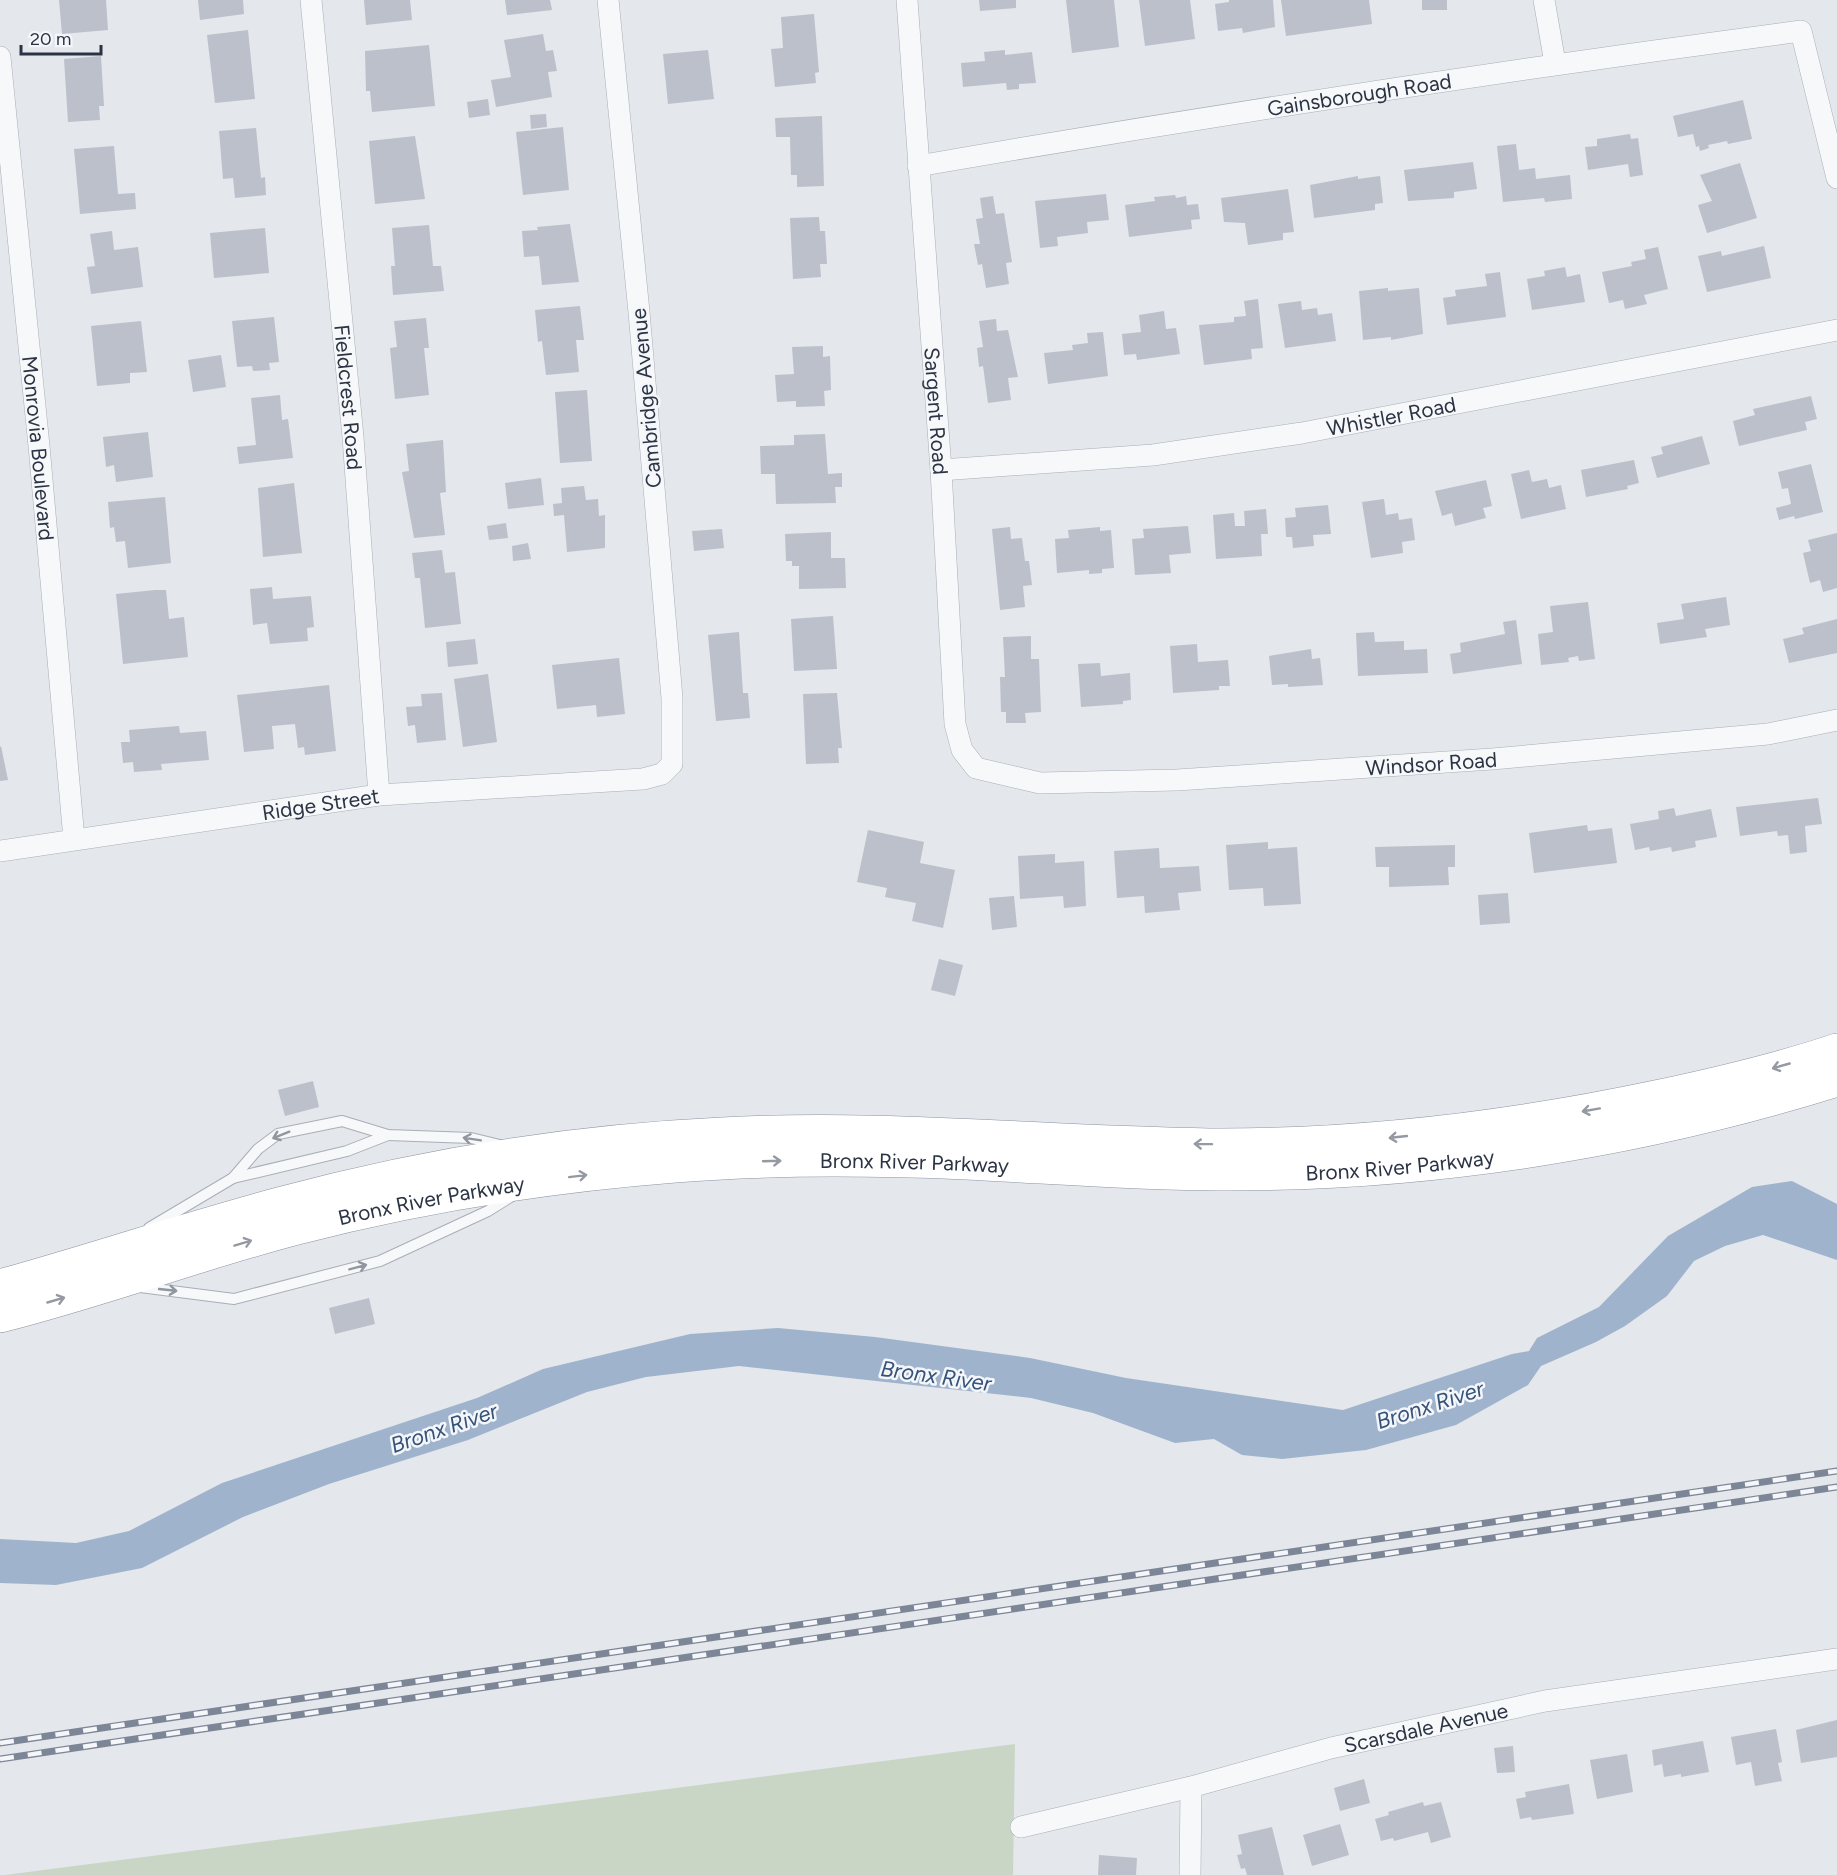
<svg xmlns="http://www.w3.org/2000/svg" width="1837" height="1875" font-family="Figtree,sans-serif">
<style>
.green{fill:#c9d6c5}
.water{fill:#9fb4cc}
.building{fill:#bbc0ca}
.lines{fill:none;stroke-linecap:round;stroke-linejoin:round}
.service-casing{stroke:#a9aeb7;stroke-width:12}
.minor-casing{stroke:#a9aeb7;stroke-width:22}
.trunk-casing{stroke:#8b94a3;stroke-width:34}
.service{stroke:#f7f8fa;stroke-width:10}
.minor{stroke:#f7f8fa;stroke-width:21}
.trunk{stroke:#fff;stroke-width:33}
.rail-casing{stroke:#7d8696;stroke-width:7}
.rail{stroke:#f4f6f9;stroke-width:4.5;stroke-dasharray:14;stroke-linecap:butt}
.oneway{stroke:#959aa2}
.oneway2{stroke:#9196a0}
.labels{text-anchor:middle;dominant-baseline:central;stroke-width:5;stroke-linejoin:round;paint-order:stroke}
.street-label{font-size:21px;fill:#2b3445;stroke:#f4f6f9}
.water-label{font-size:22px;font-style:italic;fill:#34527a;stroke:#f4f6f9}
</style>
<rect width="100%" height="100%" fill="#e4e7ec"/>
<polygon class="green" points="1015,1744 1013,1875 5,1875"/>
<polygon class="water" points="1792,1181 1837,1204 1837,1260 1763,1235 1725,1246 1694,1261 1667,1296 1625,1326 1596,1342 1541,1366 1528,1385 1456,1425 1366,1450 1282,1459 1242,1455 1214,1439 1175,1443 1093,1413 1031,1398 739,1366 646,1377 587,1392 468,1440 329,1484 243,1517 142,1568 56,1585 0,1583 0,1539 76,1543 129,1531 222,1483 477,1398 543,1369 690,1334 778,1328 875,1337 1030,1358 1126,1378 1343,1410 1512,1354 1529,1351 1537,1338 1599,1307 1668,1236 1752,1187"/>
<g class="building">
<polygon points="59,0 106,0 108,30 62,34"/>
<polygon points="198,0 243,0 244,14 200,20"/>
<polygon points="364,0 410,0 412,20 366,25"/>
<polygon points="505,0 550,0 552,10 507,15"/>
<polygon points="979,0 1016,0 1016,8 980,11"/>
<polygon points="1066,0 1114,0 1119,47 1072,53"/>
<polygon points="1139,0 1190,0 1195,39 1145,46"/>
<polygon points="1229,0 1273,0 1275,27 1243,33 1242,28 1218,31 1215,4 1229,2"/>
<polygon points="1281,0 1369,0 1372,24 1286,36"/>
<rect x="1422" y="0" width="25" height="10"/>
<polygon points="814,14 819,72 815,73 816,83 775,87 771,49 783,48 781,17"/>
<polygon points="248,30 255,99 215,103 207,35"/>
<polygon points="543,34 546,51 553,50 557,71 548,72 552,97 496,107 491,80 511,77 504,40"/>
<polygon points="429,45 435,106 372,112 370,91 366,91 365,51"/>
<polygon points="708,50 714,99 668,104 663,54"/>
<polygon points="1005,50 1005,55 1032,52 1036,83 1019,84 1019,89 1007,90 1006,83 963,87 961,63 985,61 984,52"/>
<polygon points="101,56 104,106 99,106 100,120 68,122 64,59"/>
<polygon points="488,99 490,115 469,118 467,102"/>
<polygon points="1743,100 1752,139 1728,144 1727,141 1708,145 1709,148 1700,151 1699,146 1696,147 1693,134 1678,137 1673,116"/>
<polygon points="546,114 547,127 531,129 530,115"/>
<polygon points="822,116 824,186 797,187 797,175 791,175 790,137 776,137 775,118"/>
<polygon points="563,127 569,190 523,195 516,132"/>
<polygon points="256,128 261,178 265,177 266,195 235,198 233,178 223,179 219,131"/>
<polygon points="1630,134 1631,139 1638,138 1643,175 1630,177 1628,164 1588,170 1585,147 1597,146 1597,139"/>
<polygon points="415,136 425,199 375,204 369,141"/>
<polygon points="1516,144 1519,170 1535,168 1536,179 1570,175 1572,199 1545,202 1544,198 1503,202 1497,146"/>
<polygon points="114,146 118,194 135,193 136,209 80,214 74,149"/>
<polygon points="1473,162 1477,189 1454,192 1454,198 1408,201 1404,170"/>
<polygon points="1740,163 1757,218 1707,233 1698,205 1712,201 1700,175"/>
<polygon points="1358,176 1358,179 1380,176 1383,203 1375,204 1375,210 1314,218 1310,185"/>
<polygon points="1288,189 1294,232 1283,233 1283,240 1248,245 1245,223 1224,222 1221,198"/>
<polygon points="1106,194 1109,220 1087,222 1088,233 1057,237 1058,246 1040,248 1035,201"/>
<polygon points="1175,195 1176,198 1186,196 1187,205 1198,204 1200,219 1191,220 1192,229 1129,237 1125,205 1155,201 1154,197"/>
<polygon points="993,196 996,214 1004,213 1012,262 1006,263 1009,284 986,288 982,264 978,265 974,244 980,244 976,219 983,218 980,198"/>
<polygon points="819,217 820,231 825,231 827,264 820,264 821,277 793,279 790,218"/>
<polygon points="570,224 579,282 542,285 539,256 524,257 522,231 538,230 537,227"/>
<polygon points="429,225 433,266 441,266 444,291 393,295 391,266 395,266 392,228"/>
<polygon points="265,228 269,273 214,278 210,233"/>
<polygon points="112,231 114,250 138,247 143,287 91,294 87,267 95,266 90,234"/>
<polygon points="1764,246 1771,278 1707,292 1698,256 1721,251 1722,256"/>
<polygon points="1658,247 1668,289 1644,295 1647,304 1625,309 1623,300 1609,303 1602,272 1632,266 1631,262 1646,259 1644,250"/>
<polygon points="1565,267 1567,277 1580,274 1585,302 1532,310 1527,279 1545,276 1544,271"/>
<polygon points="1500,272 1506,317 1447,325 1443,298 1456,296 1455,290 1487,286 1485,274"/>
<polygon points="1388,288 1388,291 1419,288 1423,334 1391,340 1391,337 1363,340 1359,291"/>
<polygon points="1258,299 1263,348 1251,349 1252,359 1204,365 1199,325 1234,322 1234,317 1246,316 1244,301"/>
<polygon points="1301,301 1302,310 1317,308 1318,315 1332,313 1336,341 1285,348 1278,304"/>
<polygon points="580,306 584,340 576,340 579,372 546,375 542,341 538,342 535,310"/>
<polygon points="1164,311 1166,329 1176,328 1180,354 1137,360 1136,354 1124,355 1122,334 1141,332 1139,315"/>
<polygon points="274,317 279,362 269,363 270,370 253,371 252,366 237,367 232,321"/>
<polygon points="426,318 429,348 424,348 429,395 395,399 390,348 397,347 394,321"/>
<polygon points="996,319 997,331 1008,330 1018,377 1008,378 1011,400 988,403 983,366 979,367 977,348 983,347 979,321"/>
<polygon points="141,321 147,372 130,373 130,383 97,386 91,326"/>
<polygon points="1103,332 1108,376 1048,384 1044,353 1073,350 1072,345 1088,343 1087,333"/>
<polygon points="823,346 823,357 830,356 831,390 824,391 825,406 796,407 796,401 777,402 775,375 794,374 792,347"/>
<polygon points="221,355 226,387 193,392 188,360"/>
<polygon points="587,390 592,461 560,463 555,392"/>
<polygon points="280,395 282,420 288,419 293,458 239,464 237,447 256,445 251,398"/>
<polygon points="1811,396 1817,419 1805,422 1807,430 1739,446 1733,421 1755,415 1753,409"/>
<polygon points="148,432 153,477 116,482 114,465 106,467 103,437"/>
<polygon points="825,434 828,474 842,473 842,487 835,487 836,503 776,504 775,474 761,474 760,446 794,445 794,435"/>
<polygon points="1702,436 1710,464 1657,478 1651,457 1663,454 1661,447"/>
<polygon points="443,440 446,492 440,493 445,535 414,538 402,472 409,471 406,444"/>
<polygon points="1634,460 1639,483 1627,486 1628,489 1586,497 1581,470"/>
<polygon points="1811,464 1823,512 1795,519 1794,516 1779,520 1776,508 1791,504 1788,488 1782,489 1778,472"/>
<polygon points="1529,470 1532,482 1547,479 1549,488 1561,485 1566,509 1521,519 1511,474"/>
<polygon points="541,478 544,505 508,509 505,483"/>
<polygon points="1486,480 1492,506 1483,508 1486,518 1455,526 1452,513 1442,516 1435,491"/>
<polygon points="294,483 302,553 263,557 258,488"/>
<polygon points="584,486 586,500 598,499 599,516 605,515 605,548 567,552 564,515 554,516 553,504 562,503 561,488"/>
<polygon points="165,497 171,563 128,568 125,541 116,542 114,527 110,528 108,502"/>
<polygon points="1384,499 1386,515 1398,513 1399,520 1412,518 1415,540 1402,542 1403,553 1371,558 1362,502"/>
<polygon points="1328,505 1331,534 1313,535 1314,546 1293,548 1292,537 1286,537 1285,518 1296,517 1295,508"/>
<polygon points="1266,509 1268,534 1261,534 1262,556 1216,559 1213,515 1234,513 1235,526 1245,526 1244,511"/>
<polygon points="506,523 508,538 489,540 487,526"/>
<polygon points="1188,526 1191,553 1169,555 1171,573 1135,575 1132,539 1144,538 1143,529"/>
<polygon points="1010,527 1011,539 1022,538 1025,561 1029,561 1032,585 1023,586 1025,607 1000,610 992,529"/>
<polygon points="1100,527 1100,531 1111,530 1114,568 1102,569 1102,573 1089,574 1089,570 1057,573 1055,539 1069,538 1068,530"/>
<polygon points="722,529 724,548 694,551 692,531"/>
<polygon points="831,532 831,558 845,558 846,588 799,589 799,566 792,566 792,561 786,561 785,534"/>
<polygon points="1837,533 1837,588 1823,592 1820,580 1810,583 1803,553 1811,551 1808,540"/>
<polygon points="528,543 531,559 513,561 512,546"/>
<polygon points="442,550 445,573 455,572 461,624 425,628 420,578 415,578 412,553"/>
<polygon points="272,587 273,599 311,596 314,627 307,628 308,641 270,644 267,623 253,625 250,589"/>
<polygon points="155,590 166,590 169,619 184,617 188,657 123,664 116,594"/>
<polygon points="1726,597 1730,625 1705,629 1707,637 1660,644 1657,623 1684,619 1681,604"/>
<polygon points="1588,602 1595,659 1579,661 1578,656 1568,658 1569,662 1541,665 1538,634 1553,632 1550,606"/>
<polygon points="833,616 837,669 794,671 791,619"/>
<polygon points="1837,619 1837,653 1789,663 1783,639 1804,634 1802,628"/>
<polygon points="1516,620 1522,664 1453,674 1450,654 1461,652 1460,643 1505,634 1503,622"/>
<polygon points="739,632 743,693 748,693 750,718 716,721 708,635"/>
<polygon points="1374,632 1375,642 1404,641 1404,650 1427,649 1428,673 1358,676 1356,633"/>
<polygon points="1031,636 1031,659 1039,659 1041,712 1025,713 1026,723 1006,723 1006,712 1001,712 1000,677 1005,677 1003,637"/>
<polygon points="475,639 478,664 448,667 446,642"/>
<polygon points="1197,644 1198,662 1228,660 1230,686 1219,686 1219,690 1173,693 1170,646"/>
<polygon points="1311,649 1312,659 1320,658 1323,685 1288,687 1288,684 1272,685 1269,656"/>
<polygon points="619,658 625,714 597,717 596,705 557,709 552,665"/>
<polygon points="1100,663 1101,676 1130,673 1131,700 1123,701 1123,704 1081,707 1078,664"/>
<polygon points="488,674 497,742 463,747 454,679"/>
<polygon points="329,685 336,751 305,755 304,747 298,748 295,724 272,726 274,749 244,752 237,695"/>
<polygon points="442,693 446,740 417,743 415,725 408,726 406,707 422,706 421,694"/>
<polygon points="837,693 842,748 838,748 839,763 806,764 803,694"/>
<polygon points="179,726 180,733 206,731 209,760 161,764 162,770 134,772 133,762 123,763 121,742 130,742 129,730"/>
<polygon points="1,746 8,780 0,781 0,747"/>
<polygon points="1818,798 1822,824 1805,826 1807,852 1790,854 1788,835 1778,836 1777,831 1740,836 1736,807"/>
<polygon points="1674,808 1676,816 1711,809 1717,837 1695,841 1696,847 1672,852 1671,847 1650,851 1649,847 1635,850 1630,824 1659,819 1658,811"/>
<polygon points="1587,825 1588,831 1612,828 1617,863 1534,873 1529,833"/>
<polygon points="868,830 924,842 920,863 955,870 943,928 912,921 916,903 885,897 887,888 857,882"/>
<polygon points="1268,842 1268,849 1297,847 1301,904 1264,906 1263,888 1229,890 1226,845"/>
<polygon points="1455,845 1455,867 1448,867 1449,885 1389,887 1389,867 1376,867 1375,847"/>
<polygon points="1159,848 1160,868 1199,866 1201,891 1178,893 1180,910 1145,913 1144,896 1117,898 1114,851"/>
<polygon points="1055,854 1055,863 1084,861 1086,906 1064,908 1063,896 1020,899 1018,856"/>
<polygon points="1508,893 1510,923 1480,925 1478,895"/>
<polygon points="1014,896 1017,927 992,930 989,898"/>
<polygon points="939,959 963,965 955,996 931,990"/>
<polygon points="313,1081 319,1107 285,1116 278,1090"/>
<polygon points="369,1298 375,1324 335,1334 329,1308"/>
<polygon points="1837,1720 1837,1757 1801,1763 1796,1730"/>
<polygon points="1776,1729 1782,1762 1778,1763 1782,1781 1755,1786 1751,1762 1736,1765 1731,1737"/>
<polygon points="1703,1741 1709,1772 1681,1777 1681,1774 1664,1777 1662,1764 1654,1766 1652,1750"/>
<polygon points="1513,1746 1515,1772 1497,1773 1494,1748"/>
<polygon points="1627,1754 1633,1792 1597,1799 1590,1760"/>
<polygon points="1364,1779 1370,1803 1340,1811 1334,1788"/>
<polygon points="1569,1784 1574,1814 1532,1820 1531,1817 1520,1819 1516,1799 1526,1797 1525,1792"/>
<polygon points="1423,1802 1424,1806 1441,1802 1451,1837 1431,1843 1428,1832 1394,1841 1393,1838 1381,1841 1375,1819 1389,1815 1388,1812"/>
<polygon points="1340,1824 1349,1855 1312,1866 1303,1835"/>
<polygon points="1272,1827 1284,1875 1247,1875 1245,1868 1241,1869 1237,1855 1242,1854 1238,1835"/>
<polygon points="1099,1855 1137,1858 1136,1875 1098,1875"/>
</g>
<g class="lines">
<defs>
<g id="service">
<polyline points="233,1178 347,1151 388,1135"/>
<polyline points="149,1228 233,1178 258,1149 278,1134 342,1121 388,1135 471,1138 500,1145"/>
<polyline points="140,1287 234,1299 380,1261 488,1211 512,1196"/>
</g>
<g id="minor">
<path id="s1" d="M311,0L353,437L379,795"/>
<path id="s2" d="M907,0L941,470L955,724L962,750L976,768L1040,783L1177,780L1492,759L1768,734L1837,720"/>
<polyline points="1544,0 1555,63"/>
<path id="s3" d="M0,57L39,446L74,839"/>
<path id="s4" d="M918,166C1212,115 1506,70 1801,31L1837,178"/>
<path id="s5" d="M941,470L1153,455L1302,433L1837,330"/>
<path id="s6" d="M0,851L379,795L643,779L662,774L672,764V698L639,312L608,0"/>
<path id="s7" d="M1021,1827L1191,1787L1331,1748L1545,1701L1837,1659"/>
<polyline points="1190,1875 1191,1787"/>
</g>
<g id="trunk">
<path d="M0,1286C94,1260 185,1229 279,1204C423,1165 573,1141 722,1134C885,1125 1047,1143 1209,1145C1360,1146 1509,1128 1656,1097C1717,1084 1778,1070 1837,1050"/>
<path id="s8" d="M0,1316C100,1291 197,1254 297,1228C420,1196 548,1176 675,1166C772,1158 869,1159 966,1163C1050,1167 1134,1174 1219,1174C1427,1175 1638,1142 1837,1080"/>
</g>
</defs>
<use href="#service" class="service-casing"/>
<use href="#minor" class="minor-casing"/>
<use href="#trunk" class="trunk-casing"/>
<use href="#service" class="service"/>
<use href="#minor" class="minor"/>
<use href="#trunk" class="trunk"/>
<defs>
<g id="rail">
<polyline points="0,1743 1837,1471"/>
<polyline points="0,1759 1837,1487"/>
</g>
</defs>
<use href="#rail" class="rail-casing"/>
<use href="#rail" class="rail"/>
</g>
<defs><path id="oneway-shaft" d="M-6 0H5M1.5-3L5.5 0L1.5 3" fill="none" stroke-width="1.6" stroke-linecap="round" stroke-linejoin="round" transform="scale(1.5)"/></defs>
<g class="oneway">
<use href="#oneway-shaft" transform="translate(1781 1066) rotate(164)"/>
<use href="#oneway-shaft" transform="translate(1591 1110) rotate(170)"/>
<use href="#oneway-shaft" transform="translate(1398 1137) rotate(174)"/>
<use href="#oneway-shaft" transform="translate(1203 1144) rotate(-179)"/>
<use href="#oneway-shaft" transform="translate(772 1161) rotate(-2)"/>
<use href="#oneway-shaft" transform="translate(578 1176) rotate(-7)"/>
<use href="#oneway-shaft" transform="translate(243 1243) rotate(-17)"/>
<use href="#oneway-shaft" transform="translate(56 1300) rotate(-16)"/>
</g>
<g class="oneway2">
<use href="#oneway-shaft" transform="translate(281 1135) rotate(158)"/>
<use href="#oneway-shaft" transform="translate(472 1139) rotate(-171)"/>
<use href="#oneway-shaft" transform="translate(358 1267) rotate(-15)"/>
<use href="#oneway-shaft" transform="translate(168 1290) rotate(6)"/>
</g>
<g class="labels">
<g class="street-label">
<text stroke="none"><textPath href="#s4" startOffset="447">Gainsborough Road</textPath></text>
<text stroke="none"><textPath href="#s1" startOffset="399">Fieldcrest Road</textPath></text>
<text transform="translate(646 398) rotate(-95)">Cambridge Avenue</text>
<text stroke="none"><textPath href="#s2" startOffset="412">Sargent Road</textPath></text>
<text stroke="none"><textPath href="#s5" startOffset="454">Whistler Road</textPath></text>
<text stroke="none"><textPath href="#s3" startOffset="393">Monrovia Boulevard</textPath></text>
<text stroke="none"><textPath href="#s2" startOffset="1233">Windsor Road</textPath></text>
<text stroke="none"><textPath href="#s6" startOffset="324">Ridge Street</textPath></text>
<text stroke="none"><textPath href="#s8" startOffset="933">Bronx River Parkway</textPath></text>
<text stroke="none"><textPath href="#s8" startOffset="1419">Bronx River Parkway</textPath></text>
<text stroke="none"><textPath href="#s8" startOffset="447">Bronx River Parkway</textPath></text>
<text stroke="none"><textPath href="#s7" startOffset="417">Scarsdale Avenue</textPath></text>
</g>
<g class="water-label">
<text transform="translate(936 1376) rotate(8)">Bronx River</text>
<text transform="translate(1430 1405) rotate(-18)">Bronx River</text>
<text transform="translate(444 1428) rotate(-19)">Bronx River</text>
</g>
</g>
<path d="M21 45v9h80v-9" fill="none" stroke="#2b3445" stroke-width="3"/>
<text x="30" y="45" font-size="18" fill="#2b3445" stroke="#f4f6f9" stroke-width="4.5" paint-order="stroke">20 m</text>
</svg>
